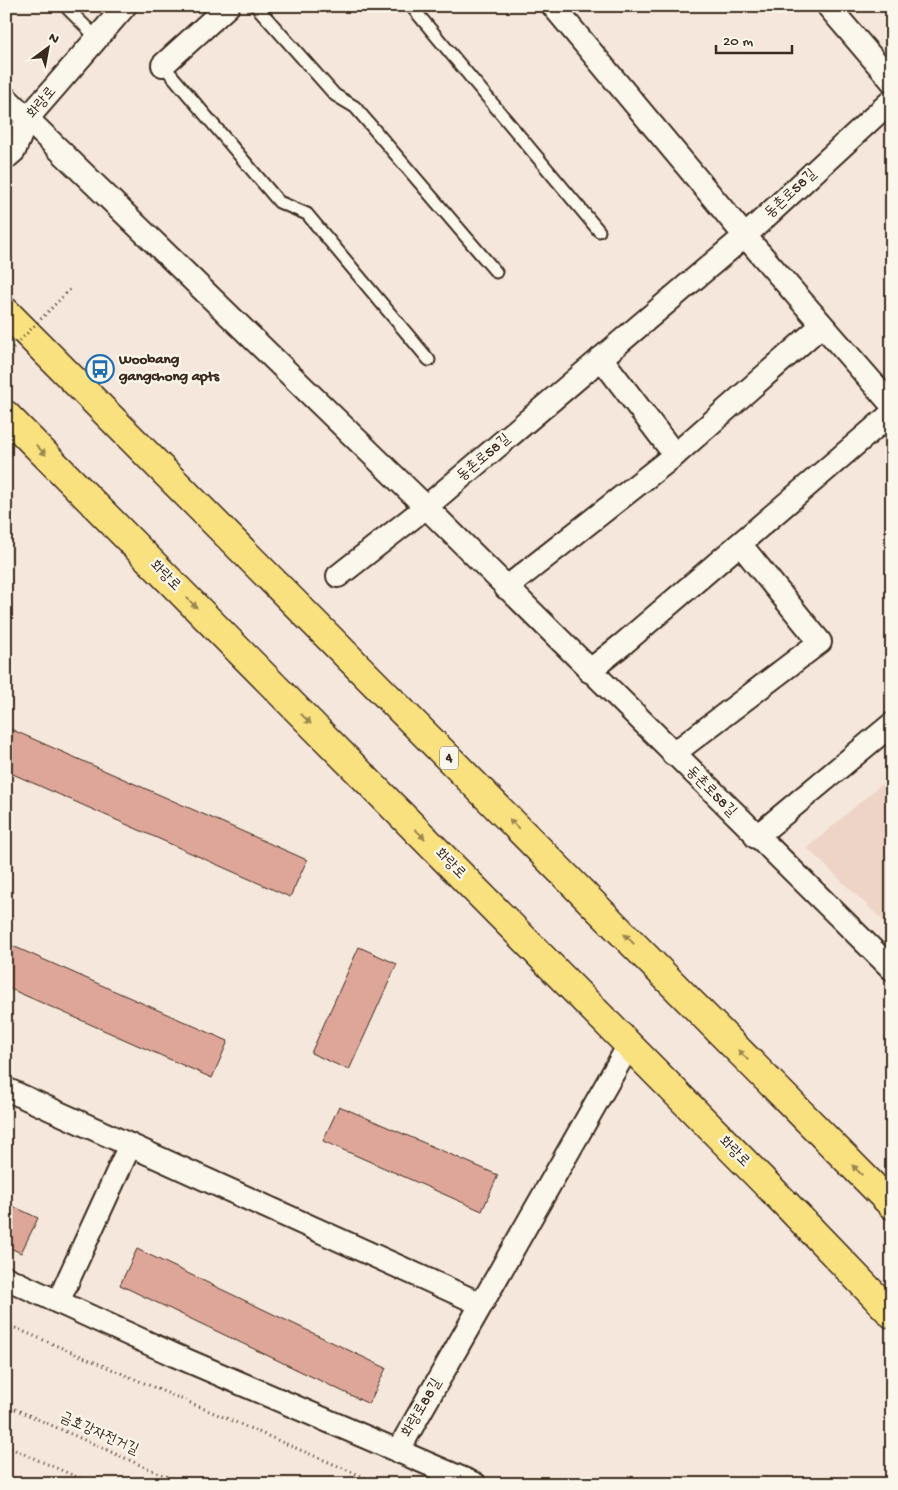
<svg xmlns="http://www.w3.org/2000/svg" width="898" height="1490" font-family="'Gochi Hand','Poor Story',sans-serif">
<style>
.built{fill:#eed4c7}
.building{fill:#dea699;stroke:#3b2a1e}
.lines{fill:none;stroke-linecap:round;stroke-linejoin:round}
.lane-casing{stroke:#3b2a1e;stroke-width:15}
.street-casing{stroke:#3b2a1e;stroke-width:26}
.primary-casing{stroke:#3b2a1e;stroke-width:31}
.path{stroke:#3b2a1e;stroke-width:3;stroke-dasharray:1 4;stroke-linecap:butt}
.lane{stroke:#fbf7ec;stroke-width:11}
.street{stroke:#fbf7ec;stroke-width:22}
.primary{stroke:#fae180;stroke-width:28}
.path-bridge{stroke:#3b2a1e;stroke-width:3;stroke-dasharray:1 4;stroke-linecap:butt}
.oneway{fill:#9a864f}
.labels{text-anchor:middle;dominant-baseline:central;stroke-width:4.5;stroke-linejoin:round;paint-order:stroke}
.shield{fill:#fbf7ec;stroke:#75685c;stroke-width:1}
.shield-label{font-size:14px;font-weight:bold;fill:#3b2a1e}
.street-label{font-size:15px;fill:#3b2a1e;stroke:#fbf7ec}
.poi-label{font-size:15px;font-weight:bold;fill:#3b2a1e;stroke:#fbf7ec;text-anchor:start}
</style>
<rect width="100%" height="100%" fill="#f5e7db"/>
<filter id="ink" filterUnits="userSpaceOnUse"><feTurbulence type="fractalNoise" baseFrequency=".02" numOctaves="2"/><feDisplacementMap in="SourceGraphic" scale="10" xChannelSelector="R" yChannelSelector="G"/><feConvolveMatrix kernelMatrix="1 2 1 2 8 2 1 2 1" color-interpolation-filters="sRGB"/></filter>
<g filter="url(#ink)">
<polygon class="built" points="892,775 892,929 807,848"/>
<g class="building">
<polygon points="6,727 307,860 290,897 6,771"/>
<polygon points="6,943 228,1041 212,1078 6,987"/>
<polygon points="359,947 397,964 349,1070 311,1053"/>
<polygon points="339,1106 498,1175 482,1211 323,1141"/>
<polygon points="6,1203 38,1218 21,1253 6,1246"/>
<polygon points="137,1249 386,1368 369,1404 120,1285"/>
</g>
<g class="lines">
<defs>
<g id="lane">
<polyline points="65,6 97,38"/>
<polyline points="256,6 335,95 355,107 496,272"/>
<polyline points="411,6 599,231"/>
<polyline points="163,65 279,202 307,214 429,360"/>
</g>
<g id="street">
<polyline points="553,6 745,236 892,405"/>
<polyline points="828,6 892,81"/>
<polyline points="163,65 228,6"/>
<polyline points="6,98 426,507 892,969"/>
<polyline points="6,158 14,151 27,119 125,6"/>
<polyline points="675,455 822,325"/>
<polyline points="338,576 426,507 745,236 892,100"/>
<polyline points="506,588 675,455 601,358"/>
<polyline points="589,671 623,644 892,413"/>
<polyline points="673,754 820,642 740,544"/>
<polyline points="756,837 892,724"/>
<polyline points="6,1089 481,1304"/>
<polyline points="6,1278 172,1354 475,1484"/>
<polyline points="58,1302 130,1145"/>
<polyline points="398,1451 629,1045"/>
</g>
<g id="primary">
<polyline points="6,312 892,1205"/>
<polyline points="6,415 788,1206 892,1314"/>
</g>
</defs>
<use href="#lane" class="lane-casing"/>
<use href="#street" class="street-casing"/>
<use href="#primary" class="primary-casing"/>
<g class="path">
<polyline points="6,1324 380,1484"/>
<polyline points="6,1405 183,1484"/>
<polyline points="6,1446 93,1484"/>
</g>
<use href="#lane" class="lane"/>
<use href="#street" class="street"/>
<use href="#primary" class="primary"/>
<polyline class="path-bridge" points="6,355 70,289"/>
</g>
<defs><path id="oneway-solid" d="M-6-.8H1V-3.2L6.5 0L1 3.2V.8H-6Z" transform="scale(1.25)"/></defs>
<g class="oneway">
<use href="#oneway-solid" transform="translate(41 450) rotate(45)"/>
<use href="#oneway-solid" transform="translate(192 603) rotate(45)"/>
<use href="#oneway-solid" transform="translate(306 719) rotate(45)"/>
<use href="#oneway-solid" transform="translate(514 824) rotate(-135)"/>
<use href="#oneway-solid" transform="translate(420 834) rotate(45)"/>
<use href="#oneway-solid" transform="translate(629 939) rotate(-135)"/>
<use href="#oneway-solid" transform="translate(743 1055) rotate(-135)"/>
<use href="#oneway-solid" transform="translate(857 1170) rotate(-135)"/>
</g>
</g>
<defs>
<symbol id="bus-ring" viewBox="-11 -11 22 22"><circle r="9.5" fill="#fbf7ec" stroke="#1f6fb2" stroke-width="1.5"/><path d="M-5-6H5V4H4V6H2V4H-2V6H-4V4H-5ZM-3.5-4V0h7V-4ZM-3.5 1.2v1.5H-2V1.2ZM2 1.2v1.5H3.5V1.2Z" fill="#1f6fb2"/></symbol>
</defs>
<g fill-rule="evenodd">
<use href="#bus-ring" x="84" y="353" width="32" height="32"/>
</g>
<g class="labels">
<rect class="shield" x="440" y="746.5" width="18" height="23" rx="4"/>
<g class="shield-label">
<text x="449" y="758">4</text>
</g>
<g class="street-label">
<text transform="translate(42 103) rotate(-50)">화랑로</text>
<text transform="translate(791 194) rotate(-43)">동촌로58길</text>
<text transform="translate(484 458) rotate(-40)">동촌로58길</text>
<text transform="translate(165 576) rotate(45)">화랑로</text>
<text transform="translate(711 792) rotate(45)">동촌로58길</text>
<text transform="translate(450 864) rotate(45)">화랑로</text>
<text transform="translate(734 1152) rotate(45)">화랑로</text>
<text transform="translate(422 1408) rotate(-60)">화랑로88길</text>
<text transform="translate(99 1434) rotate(24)">금호강자전거길</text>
</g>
<g class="poi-label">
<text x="119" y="360">Woobang<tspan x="119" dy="17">gangchong apts</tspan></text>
</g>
</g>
<rect width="898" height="1490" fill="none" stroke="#fbf7ec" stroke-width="25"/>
<rect x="12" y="12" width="873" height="1465" fill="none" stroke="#3b2a1e" stroke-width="2" filter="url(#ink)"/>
<g transform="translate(48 48) rotate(32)" stroke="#fbf7ec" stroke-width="4" paint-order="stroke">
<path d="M0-4L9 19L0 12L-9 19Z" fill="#3b2a1e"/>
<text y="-8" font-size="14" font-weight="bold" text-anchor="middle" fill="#3b2a1e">N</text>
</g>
<path d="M716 45v8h76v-8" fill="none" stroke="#3b2a1e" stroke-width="2.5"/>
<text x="723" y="45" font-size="15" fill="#3b2a1e" stroke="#fbf7ec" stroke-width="4" paint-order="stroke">20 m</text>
</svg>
